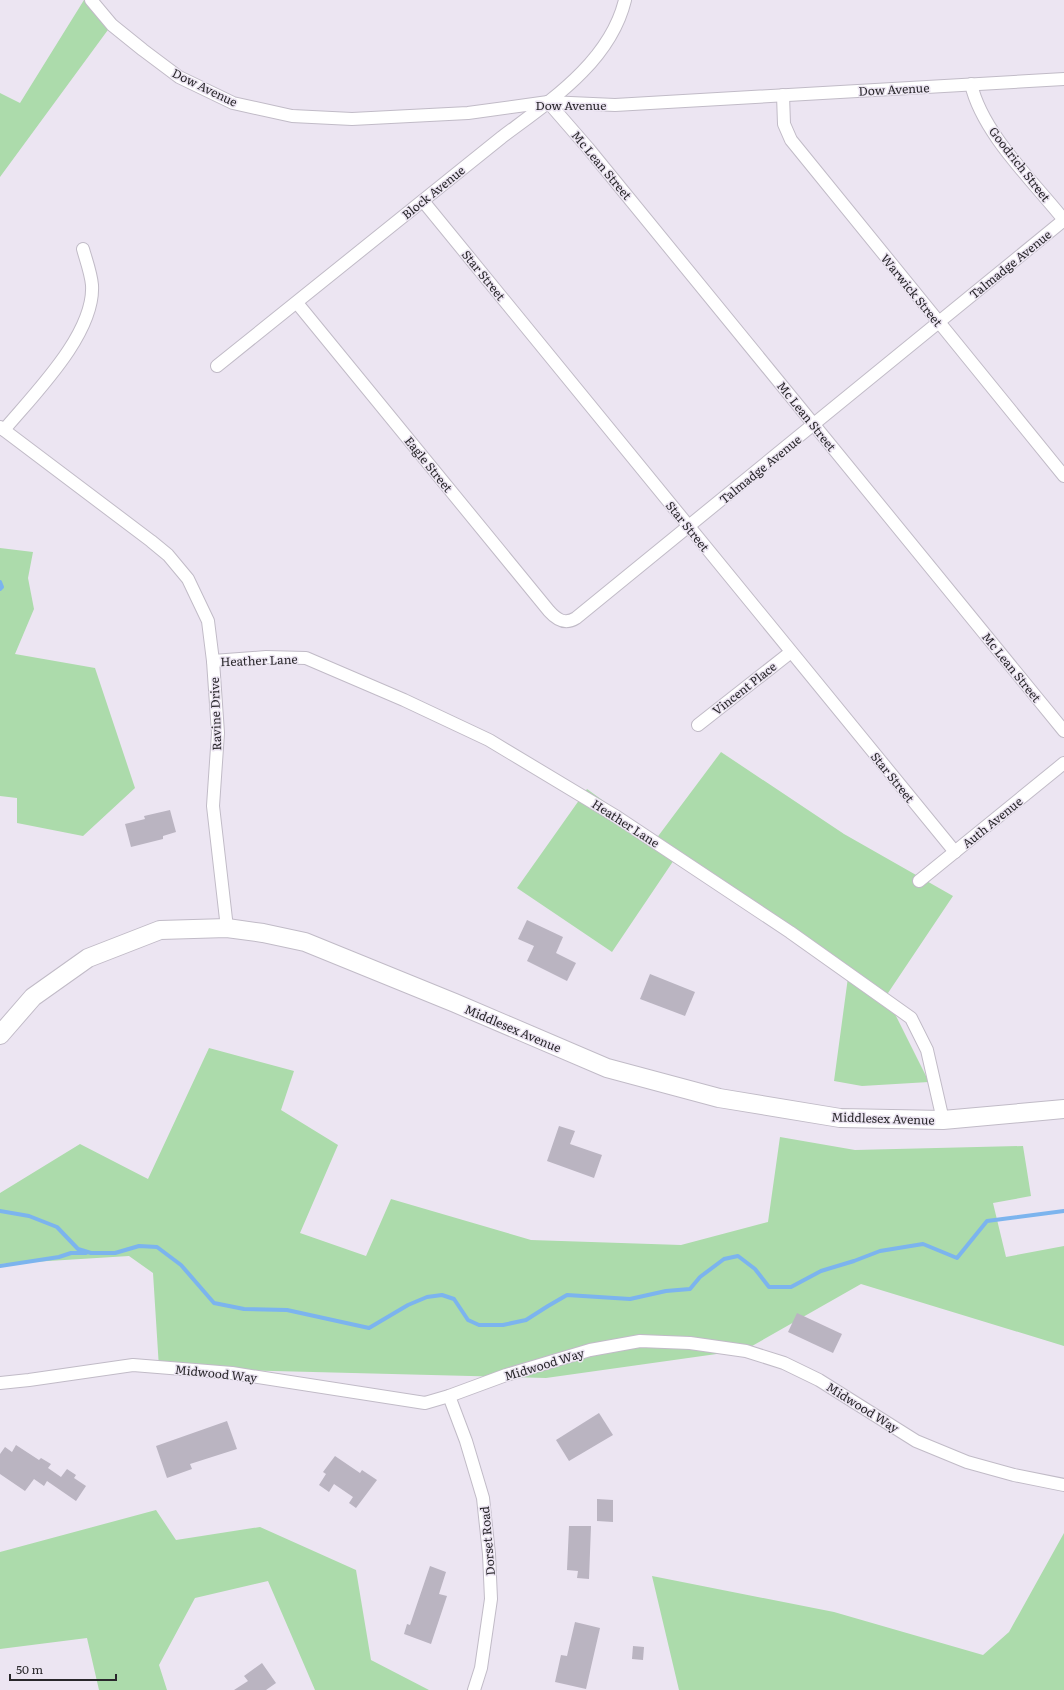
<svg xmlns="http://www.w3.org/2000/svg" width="1064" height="1690" font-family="Literata,serif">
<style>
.green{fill:#acdbab}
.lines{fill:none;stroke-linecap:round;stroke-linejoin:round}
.stream{stroke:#7cb4ee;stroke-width:4}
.building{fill:#bab4c1}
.street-casing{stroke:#c1bbc7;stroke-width:14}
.secondary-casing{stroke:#c1bbc7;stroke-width:20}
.street{stroke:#fff;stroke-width:12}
.secondary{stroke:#fff;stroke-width:18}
.labels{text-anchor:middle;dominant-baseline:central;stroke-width:3;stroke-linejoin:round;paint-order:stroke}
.street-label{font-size:12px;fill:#29272b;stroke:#ece5f2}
</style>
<rect width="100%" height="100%" fill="#ece5f2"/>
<g class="green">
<polygon points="84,0 90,0 113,23 0,177 0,93 20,103"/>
<polygon points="0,548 33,552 28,578 34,609 15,654 95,668 135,788 83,836 17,823 17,798 0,796"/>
<polygon points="721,752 844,834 953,896 886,996 929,1082 862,1086 834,1081 849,970 678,854 612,952 517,888 587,789 656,839"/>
<polygon points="209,1048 294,1071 281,1110 338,1145 300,1233 366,1256 391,1199 531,1240 681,1245 768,1222 780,1137 855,1150 1023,1146 1031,1196 993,1203 1006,1257 1064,1246 1064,1346 861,1284 745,1350 546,1378 159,1368 153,1273 129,1256 0,1264 0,1193 80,1144 148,1179"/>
<polygon points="156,1510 176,1540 260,1527 356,1570 371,1660 429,1690 315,1690 268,1581 195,1598 159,1665 167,1690 99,1690 87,1638 0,1649 0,1552"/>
<polygon points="1064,1533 1064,1690 679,1690 652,1576 834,1612 983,1655 1009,1632"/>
</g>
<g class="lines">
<g class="stream">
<polyline points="0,582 2,587 0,589"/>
<polyline points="0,1211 29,1216 57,1227 78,1249 91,1253 115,1253 139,1246 157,1247 181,1265 214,1303 244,1309 287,1310 369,1328 408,1305 427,1297 442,1295 454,1299 468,1320 479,1325 503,1325 526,1320 548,1306 567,1295 630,1299 666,1291 690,1289 700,1277 724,1259 738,1256 755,1269 769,1287 791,1287 821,1271 854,1261 880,1251 923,1244 957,1258 987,1221 1064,1211"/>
<polyline points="0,1266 59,1257 71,1253 86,1253"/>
</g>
</g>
<g class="building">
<polygon points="170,810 176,832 163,836 163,839 131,847 125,824 145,819 144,816"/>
<polygon points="527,920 563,937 556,953 576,963 567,981 527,961 534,946 518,939"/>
<polygon points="650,974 695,992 685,1016 640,999"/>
<polygon points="559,1126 575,1131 570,1144 602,1155 594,1178 547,1161"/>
<polygon points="797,1313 842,1334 833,1353 788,1332"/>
<polygon points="599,1413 613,1435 569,1461 556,1440"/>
<polygon points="227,1421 237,1449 190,1464 192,1469 167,1478 156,1446"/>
<polygon points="16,1445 39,1460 41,1458 51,1464 48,1468 61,1477 67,1469 76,1475 74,1478 86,1486 76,1501 47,1481 44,1486 34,1479 25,1491 0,1474 0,1454 5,1447 12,1452"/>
<polygon points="335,1456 360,1473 362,1470 377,1480 356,1508 349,1503 353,1497 334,1484 329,1492 319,1485 326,1474 323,1472"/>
<polygon points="597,1499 613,1500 613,1522 597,1521"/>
<polygon points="569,1526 591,1526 589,1579 577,1578 578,1571 567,1570"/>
<polygon points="430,1566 446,1572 439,1594 447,1596 431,1644 404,1634 407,1624 410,1625"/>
<polygon points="575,1622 600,1628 586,1689 555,1682 561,1655 567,1656"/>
<polygon points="633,1646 644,1647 643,1660 632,1659"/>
<polygon points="262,1663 276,1683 266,1690 234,1690 248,1681 244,1676"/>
</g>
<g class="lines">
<defs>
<g id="street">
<polyline points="91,0 112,25 143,50 179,77 233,103 292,116 352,119 468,113 548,102 615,105 1064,79"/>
<path d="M971,84C982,133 1033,181 1064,220"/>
<polyline points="783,95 784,124 791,140 1064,476"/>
<polyline points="548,102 588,148 1064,731"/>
<polyline points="423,201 955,852"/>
<path d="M297,303L549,611C557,620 565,625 576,618L1064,220"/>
<path d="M217,366L502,137C550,101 610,62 625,0"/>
<polyline points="0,427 151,541 168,555 188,579 208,621 213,661 218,733 213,806 227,928"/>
<path d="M4,430C34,394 95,334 92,285C91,273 86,260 83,249"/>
<polyline points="213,661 266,657 306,658 404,700 489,740 617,817 790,932 911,1018 927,1050 943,1120"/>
<polyline points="698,725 791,652"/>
<polyline points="919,881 1064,763"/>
<polyline points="0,1383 29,1380 133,1365 232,1373 425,1403 449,1396 506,1375 590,1350 640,1341 690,1343 746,1351 784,1363 819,1380 916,1441 967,1462 1014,1475 1064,1485"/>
<polyline points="449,1396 466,1441 483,1498 489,1554 491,1599 481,1668 474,1690"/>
</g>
<polyline id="secondary" points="0,1035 33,997 88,958 160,930 227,928 263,933 305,942 455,1003 607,1068 719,1098 840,1118 943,1120 1064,1109"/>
</defs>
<use href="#street" class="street-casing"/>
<use href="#secondary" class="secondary-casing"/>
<use href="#street" class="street"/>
<use href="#secondary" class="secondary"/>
</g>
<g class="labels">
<g class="street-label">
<text transform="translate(205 87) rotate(26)">Dow Avenue</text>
<text transform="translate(894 89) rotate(-3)">Dow Avenue</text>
<text x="571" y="105">Dow Avenue</text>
<text transform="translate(1020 164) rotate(52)">Goodrich Street</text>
<text transform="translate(602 165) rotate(50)">Mc Lean Street</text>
<text transform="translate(433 192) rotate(-39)">Block Avenue</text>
<text transform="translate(1010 264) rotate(-39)">Talmadge Avenue</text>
<text transform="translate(484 275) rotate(51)">Star Street</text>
<text transform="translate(912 290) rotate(51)">Warwick Street</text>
<text transform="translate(807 416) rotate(51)">Mc Lean Street</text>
<text transform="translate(429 464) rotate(51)">Eagle Street</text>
<text transform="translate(760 469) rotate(-39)">Talmadge Avenue</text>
<text transform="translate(688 526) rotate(51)">Star Street</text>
<text transform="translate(259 660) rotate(-2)">Heather Lane</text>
<text transform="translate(1012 667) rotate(51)">Mc Lean Street</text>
<text transform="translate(744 688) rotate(-38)">Vincent Place</text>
<text transform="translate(215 714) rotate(-92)">Ravine Drive</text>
<text transform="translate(893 777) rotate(51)">Star Street</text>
<text transform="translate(992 822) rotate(-39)">Auth Avenue</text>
<text transform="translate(626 823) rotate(33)">Heather Lane</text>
<text transform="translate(513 1028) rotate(23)">Middlesex Avenue</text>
<text transform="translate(883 1118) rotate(2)">Middlesex Avenue</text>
<text transform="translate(544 1364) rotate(-17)">Midwood Way</text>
<text transform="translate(216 1373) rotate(6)">Midwood Way</text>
<text transform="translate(863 1407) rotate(32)">Midwood Way</text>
<text transform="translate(487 1541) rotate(-95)">Dorset Road</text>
</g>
</g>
<path d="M10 1674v6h106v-6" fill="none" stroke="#29272b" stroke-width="2"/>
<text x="16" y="1674" font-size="12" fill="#29272b" stroke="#ece5f2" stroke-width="3" paint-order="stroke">50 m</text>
</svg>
